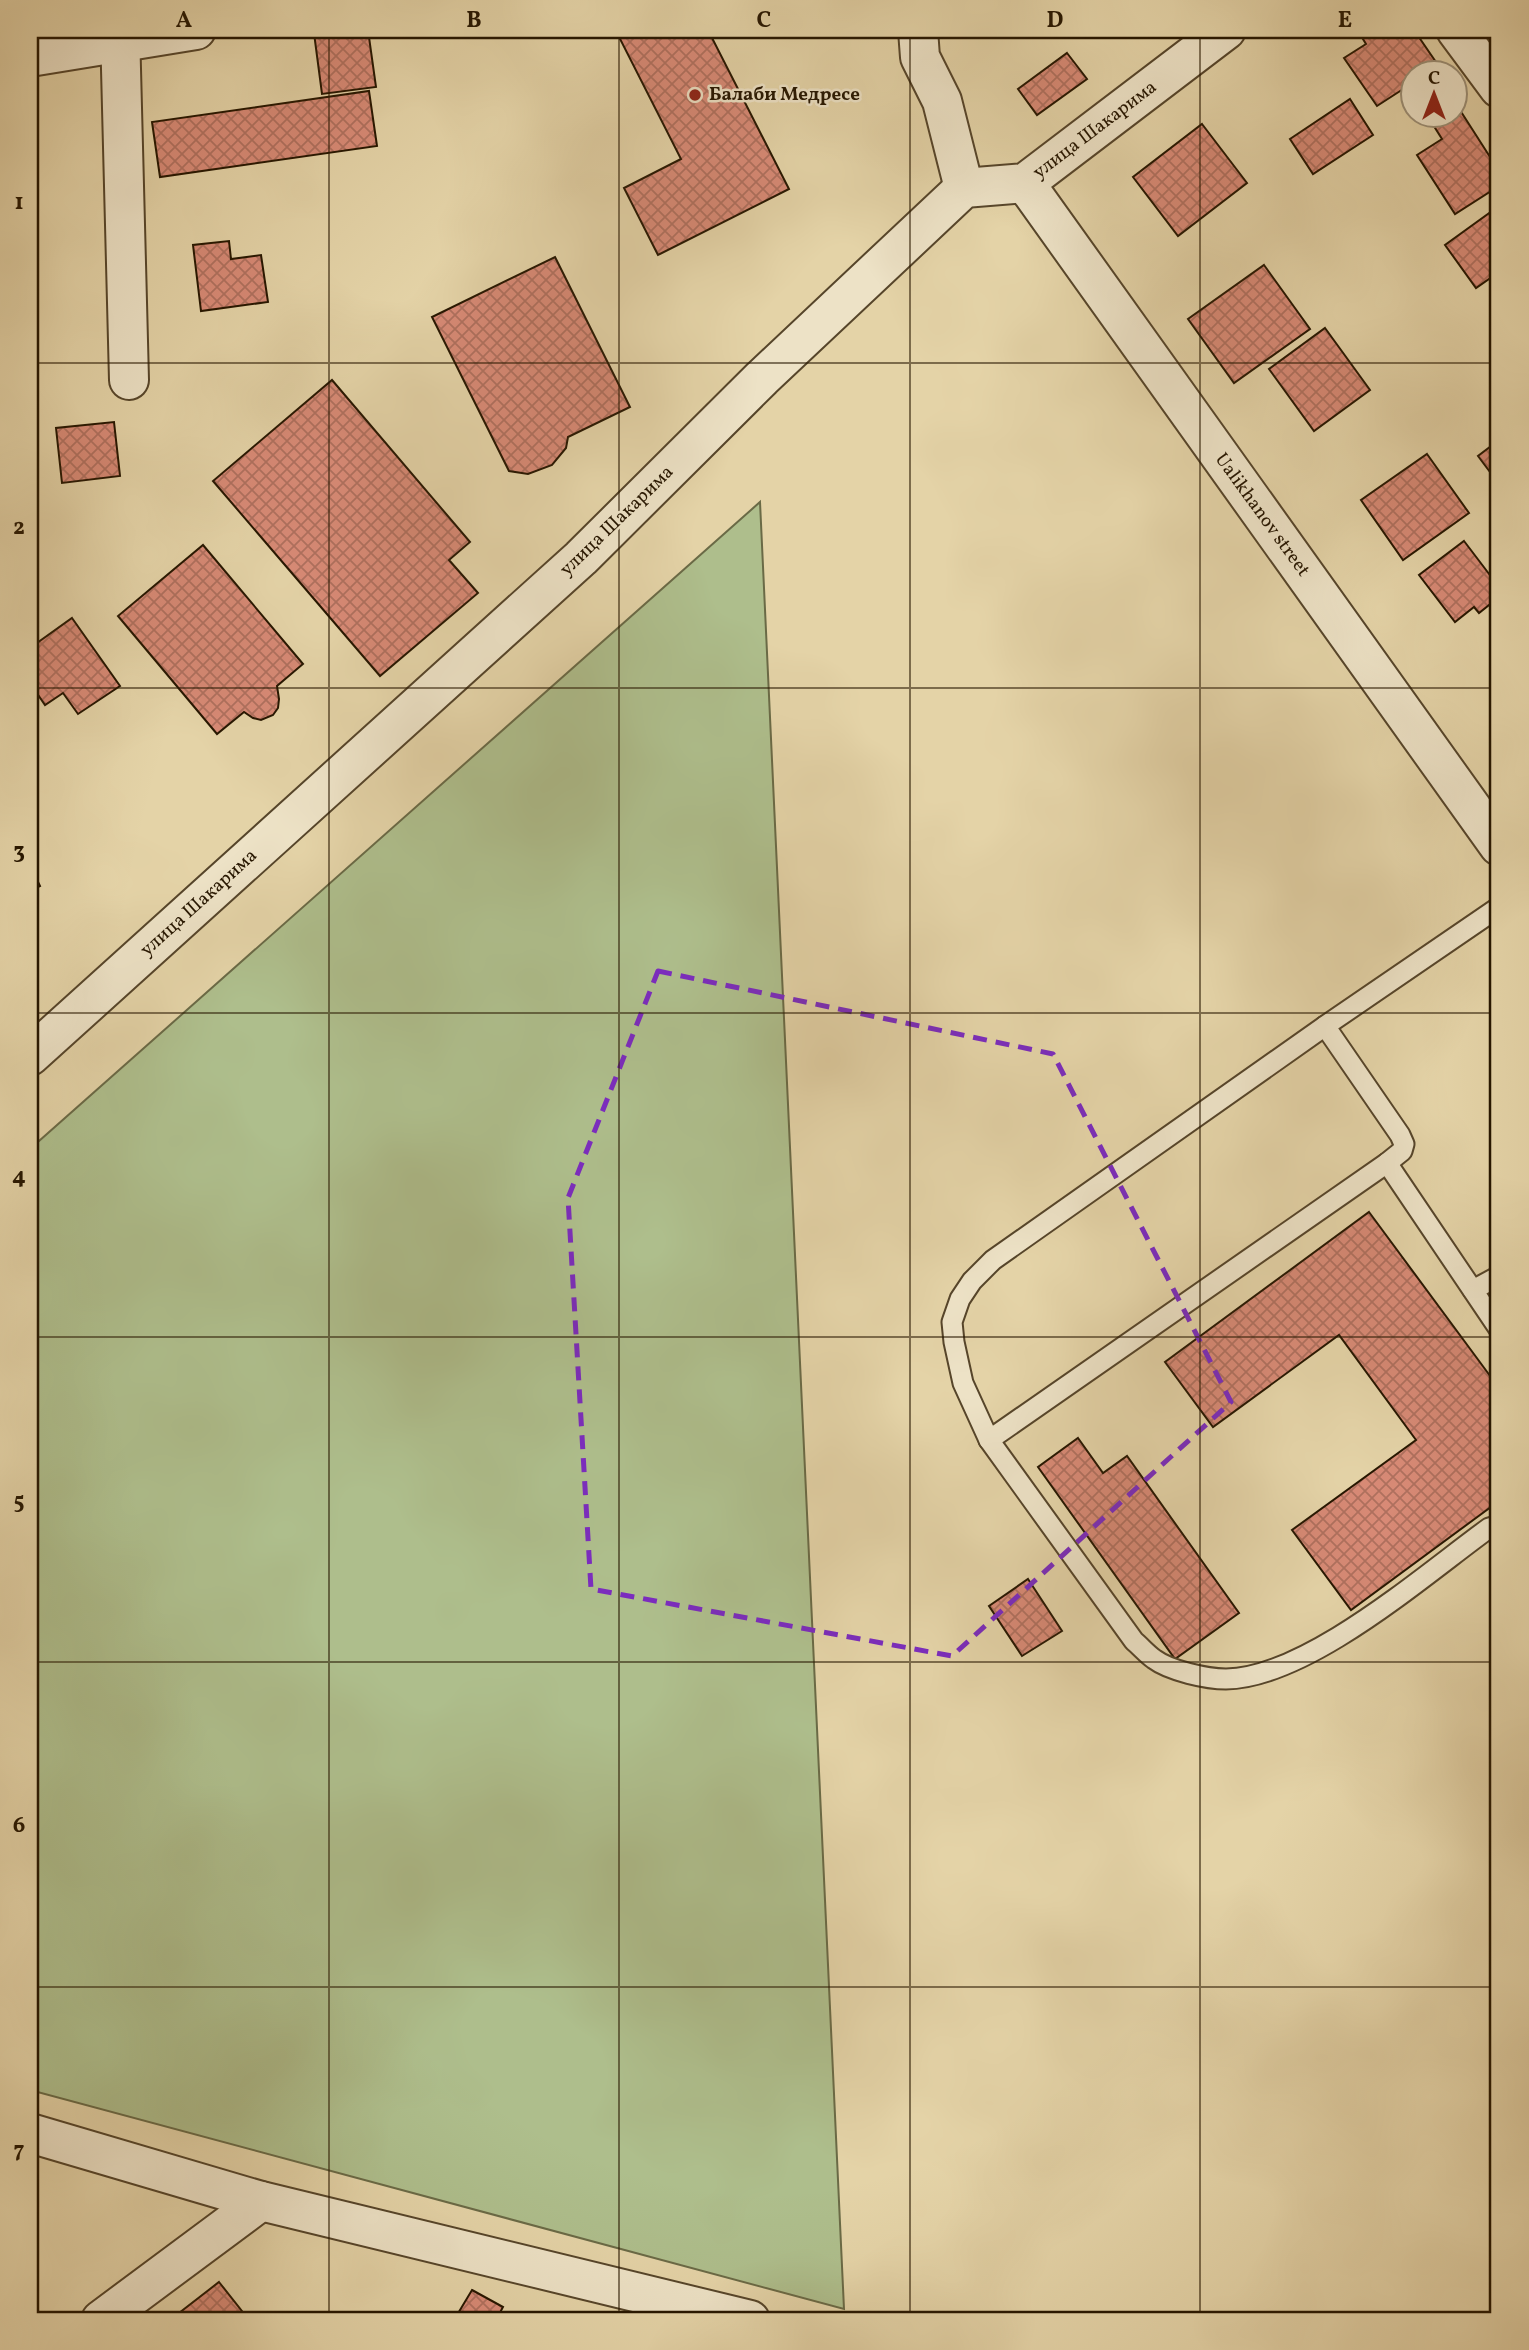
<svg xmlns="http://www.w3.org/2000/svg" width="1529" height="2350" font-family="Vollkorn,serif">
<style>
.green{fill:#aebe8c;stroke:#6a6a46;stroke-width:2}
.building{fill:url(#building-cross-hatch);stroke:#261600;stroke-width:2}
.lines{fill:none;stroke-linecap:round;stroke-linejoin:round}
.lane-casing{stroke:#56452a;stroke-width:23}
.street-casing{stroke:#56452a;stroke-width:42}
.lane{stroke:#ede2c6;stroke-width:19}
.street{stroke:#ede2c6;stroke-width:38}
.marked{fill:none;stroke:#7b2cbf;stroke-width:5;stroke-dasharray:14 9;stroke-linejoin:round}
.grid{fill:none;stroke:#261600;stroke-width:2;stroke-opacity:0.55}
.poi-dot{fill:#8f2418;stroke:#ede2c6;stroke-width:2.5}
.labels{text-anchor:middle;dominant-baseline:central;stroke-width:5;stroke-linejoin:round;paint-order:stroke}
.poi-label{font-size:19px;font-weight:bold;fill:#261600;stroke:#ede2c6;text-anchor:start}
.street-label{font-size:19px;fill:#261600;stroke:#ede2c6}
.neatline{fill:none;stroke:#261600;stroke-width:2.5}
.grid-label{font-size:23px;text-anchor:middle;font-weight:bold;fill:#261600}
</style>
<defs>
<pattern id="building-cross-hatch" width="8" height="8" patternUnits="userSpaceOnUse" patternTransform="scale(1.75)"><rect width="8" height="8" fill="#d88a76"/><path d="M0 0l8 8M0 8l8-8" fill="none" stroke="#af705e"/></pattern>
</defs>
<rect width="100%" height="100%" fill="#e4d3a7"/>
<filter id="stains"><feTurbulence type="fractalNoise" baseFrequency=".00286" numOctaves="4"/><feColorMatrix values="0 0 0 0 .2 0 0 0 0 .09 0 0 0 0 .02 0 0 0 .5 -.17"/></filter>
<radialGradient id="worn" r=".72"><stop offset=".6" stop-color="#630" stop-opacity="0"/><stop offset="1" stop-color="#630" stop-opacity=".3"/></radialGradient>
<polygon class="green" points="760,502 844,2309 30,2090 30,1149"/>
<g class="building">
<polygon points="339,30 368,30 376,87 322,94 314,33"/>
<polygon points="618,30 708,30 789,189 658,255 624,188 681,159 616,31"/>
<polygon points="1360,30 1414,30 1438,65 1426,74 1414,74 1414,82 1377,106 1344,58 1366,44 1358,31"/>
<polygon points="1067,53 1087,79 1037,115 1018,89"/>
<polygon points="369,91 377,146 160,177 152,122"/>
<polygon points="1350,99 1373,135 1313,174 1290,139"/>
<polygon points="1458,107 1499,171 1499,186 1455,214 1417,155 1442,139 1432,123 1444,116 1456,116 1456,108"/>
<polygon points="1202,124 1247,183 1178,236 1133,177"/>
<polygon points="1499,206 1499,272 1476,288 1445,245"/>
<polygon points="229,241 231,259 261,255 268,302 201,311 193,245"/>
<polygon points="555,257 630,407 568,437 566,448 552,465 528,474 509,471 432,317"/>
<polygon points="1264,265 1310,329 1234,383 1188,319"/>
<polygon points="1325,328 1370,390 1314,431 1269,369"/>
<polygon points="332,380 470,542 449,560 478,593 380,676 213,481"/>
<polygon points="114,422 120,476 62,483 56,428"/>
<polygon points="1499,440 1499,484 1478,456"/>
<polygon points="1427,454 1469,513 1403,560 1361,500"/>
<polygon points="1464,541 1499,587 1499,597 1479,613 1474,607 1455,622 1419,575"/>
<polygon points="203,545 303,664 277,686 279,699 278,708 273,715 261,720 253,718 244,712 217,734 118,616"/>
<polygon points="72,618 120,686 78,714 63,693 45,705 30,683 30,648"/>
<polygon points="30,865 40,886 30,891"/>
<polygon points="1369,1212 1499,1388 1499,1501 1351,1610 1292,1530 1416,1440 1339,1335 1213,1427 1165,1362"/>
<polygon points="1078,1438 1103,1473 1127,1456 1239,1613 1175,1659 1038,1467"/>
<polygon points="1028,1579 1062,1631 1022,1656 989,1606"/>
<polygon points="219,2282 249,2320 170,2320"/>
<polygon points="472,2290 503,2307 496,2320 454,2320"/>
</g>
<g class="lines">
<defs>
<g id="lane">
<path d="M1499,907L1325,1026L993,1260L972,1281L960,1299L952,1322L954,1342L963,1383L989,1440L1134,1641C1141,1647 1147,1654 1154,1659C1170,1671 1207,1679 1226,1679C1307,1678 1424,1575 1489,1528L1499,1525"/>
<polyline points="1387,1163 1499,1329"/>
<polyline points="1473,1290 1499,1276"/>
<polyline points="989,1440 1387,1163 1402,1151 1404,1144 1400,1135 1325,1026"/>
</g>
<g id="street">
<polyline points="120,30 129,380"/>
<polyline points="918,30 920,57 942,101 964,188"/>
<polyline points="1456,30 1499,88"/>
<polyline points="30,57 196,30"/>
<polyline points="1025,183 1499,846"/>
<polyline points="30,1056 581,558 762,378 964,188 1025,183 1226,30"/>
<polyline points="30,2133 261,2201 750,2320"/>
<polyline points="101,2320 261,2201"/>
</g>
</defs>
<use href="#lane" class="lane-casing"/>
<use href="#street" class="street-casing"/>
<use href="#lane" class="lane"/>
<use href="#street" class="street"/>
</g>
<path class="marked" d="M658,971L1053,1054L1231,1402L952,1656L591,1589L568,1198Z"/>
<path class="grid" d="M329,30V2320M619,30V2320M910,30V2320M1200,30V2320M30,363H1499M30,688H1499M30,1013H1499M30,1337H1499M30,1662H1499M30,1987H1499"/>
<circle class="poi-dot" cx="695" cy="95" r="7"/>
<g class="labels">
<g class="poi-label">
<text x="709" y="95">Балаби Медресе</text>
</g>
<g class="street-label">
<text transform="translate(1095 130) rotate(-37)">улица Шакарима</text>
<text transform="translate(1262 515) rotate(54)">Ualikhanov street</text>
<text transform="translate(617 521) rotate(-44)">улица Шакарима</text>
<text transform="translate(199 903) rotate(-42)">улица Шакарима</text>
</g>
</g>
<rect width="1529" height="2350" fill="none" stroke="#e4d3a7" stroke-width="77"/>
<g transform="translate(1434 94)"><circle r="33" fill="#ede2c6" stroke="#9d9077" stroke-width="2"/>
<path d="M0-5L12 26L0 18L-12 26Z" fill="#8f2418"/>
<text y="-10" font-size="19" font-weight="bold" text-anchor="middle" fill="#261600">С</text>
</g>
<rect x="38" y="38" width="1452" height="2274" class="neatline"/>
<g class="grid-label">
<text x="184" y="27">A</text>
<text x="474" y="27">B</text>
<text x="764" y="27">C</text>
<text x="1055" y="27">D</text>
<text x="1345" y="27">E</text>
<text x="19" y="209">1</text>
<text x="19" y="534">2</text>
<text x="19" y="858">3</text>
<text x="19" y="1183">4</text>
<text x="19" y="1508">5</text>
<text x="19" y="1832">6</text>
<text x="19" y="2157">7</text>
</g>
<rect width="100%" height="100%" filter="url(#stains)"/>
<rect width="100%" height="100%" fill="url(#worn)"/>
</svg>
